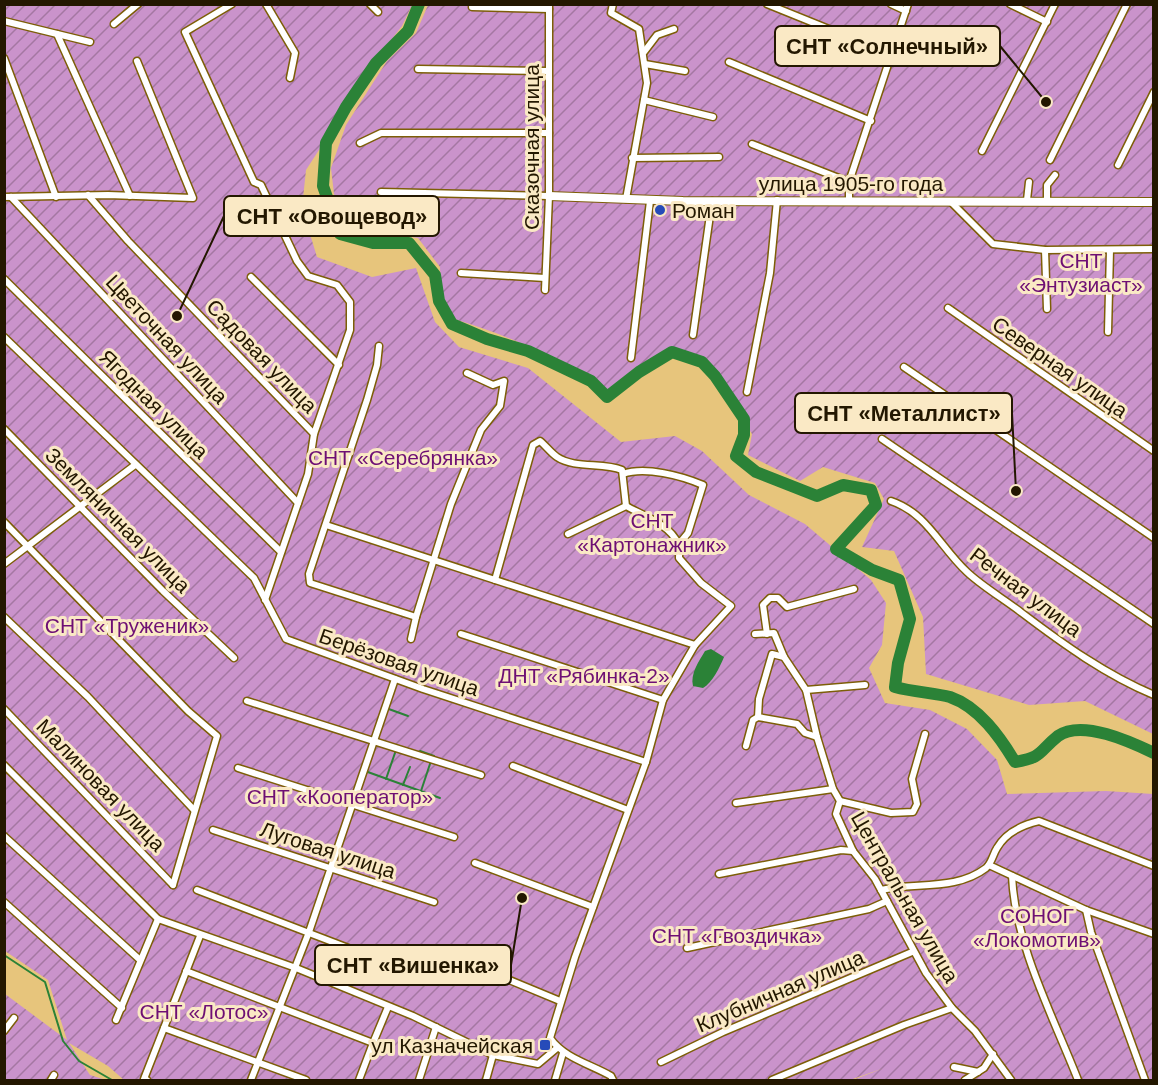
<svg xmlns="http://www.w3.org/2000/svg" width="1158" height="1085" font-family="Arial,sans-serif">
<style>
.garden{fill:url(#garden-furrows)}
.water{fill:#2b8237}
.lines{fill:none;stroke-linecap:round;stroke-linejoin:round}
.stream{stroke:#2b8237;stroke-width:2}
.river{stroke:#2b8237;stroke-width:12}
.minor-casing{stroke:#7d5e08;stroke-width:9}
.tertiary-casing{stroke:#7d5e08;stroke-width:10}
.minor{stroke:#fff;stroke-width:6}
.tertiary{stroke:#fff;stroke-width:8}
.poi-dot{fill:#264bb9;stroke:#fae9c5;stroke-width:2}
.labels{text-anchor:middle;dominant-baseline:central;stroke-width:6;stroke-linejoin:round;paint-order:stroke}
.street-label{font-size:21px;fill:#231700;stroke:#fae9c5}
.poi-label{font-size:21px;fill:#231700;stroke:#fae9c5;text-anchor:start}
.park-label{font-size:21px;fill:#6e0f74;stroke:#fae9c5}
.leader{fill:none;stroke:#231700;stroke-width:2}
.callout-dot{fill:#231700;stroke:#fae9c5;stroke-width:2}
.callout{fill:#fae9c5;stroke:#231700;stroke-width:2}
.callout-label{font-size:22px;text-anchor:middle;font-weight:bold;fill:#231700}
</style>
<defs>
<pattern id="garden-furrows" width="10" height="10" patternUnits="userSpaceOnUse" patternTransform="scale(1.5)"><rect width="10" height="10" fill="#ca93cb"/><path d="M-1 1l2-2M0 10L10 0M9 11l2-2" fill="none" stroke="#a477a2"/></pattern>
</defs>
<rect width="100%" height="100%" fill="#e7c57c"/>
<g class="garden">
<polygon points="4,5 412,5 402,26 349,94 339,119 306,170 302,208 317,257 372,277 416,268 435,322 459,347 528,368 621,442 675,436 702,451 749,495 805,524 871,580 886,603 882,645 869,668 885,703 930,710 967,729 997,760 1007,794 1106,791 1153,794 1153,1080 853,1080 884,1068 850,1080 124,1080 108,1066 69,1043 90,1075 106,1080 5,1080 5,994 67,1040 48,980 5,951"/>
<path d="M428,5H1153V734L1085,701L1029,705L926,674L923,617L894,551L862,547L884,499L875,483L823,467L800,481L748,455L752,434L715,376L701,362L672,352L607,397C568,359 506,335 454,319L441,294L440,267L418,238L353,228L334,194L331,168L346,125L387,61L416,33Z"/>
</g>
<path class="water" d="M711,649L724,657C720,667 712,683 703,688L693,686C690,674 699,661 705,651Z"/>
<g class="lines">
<g class="stream">
<polyline points="386,708 408,716"/>
<polyline points="420,751 434,756"/>
<polyline points="365,771 440,798"/>
<polyline points="386,779 396,750"/>
<polyline points="403,785 410,767"/>
<polyline points="421,791 431,761"/>
<polyline points="4,955 45,982 63,1041 79,1061 112,1080"/>
</g>
<path class="river" d="M419,4L408,31L376,63L346,107L326,143L323,186L340,234L373,243H409L435,275L439,301L452,324L487,339L528,351L591,381L607,397L639,372L672,352L702,362L715,376L744,419V435L736,456L756,472L817,496L843,485L871,490L876,505L836,549L872,570L899,580L910,619L898,663L895,687C913,692 935,693 950,697C979,707 1000,737 1015,762C1044,757 1038,752 1058,736C1082,719 1131,742 1154,753"/>
<defs>
<g id="minor">
<polyline points="232,4 185,32 254,182 261,185 297,261 308,276 337,285 350,302 350,330 314,434 308,474 265,600"/>
<polyline points="266,4 295,53 290,78"/>
<polyline points="370,4 378,12"/>
<polyline points="613,4 611,13 639,29 647,83 626,199"/>
<polyline points="767,4 893,55"/>
<polyline points="891,4 906,11"/>
<polyline points="1010,4 1047,22"/>
<polyline points="472,7 549,9"/>
<polyline points="4,21 90,42"/>
<polyline points="114,24 138,4"/>
<polyline points="57,34 130,196"/>
<polyline points="644,52 657,35 674,29"/>
<polyline points="4,58 56,197"/>
<polyline points="729,62 871,121"/>
<polyline points="645,64 685,71"/>
<polyline points="418,69 548,71"/>
<polyline points="644,100 713,117"/>
<polyline points="360,143 381,133 549,133"/>
<polyline points="752,144 849,182"/>
<polyline points="982,151 1055,4"/>
<polyline points="632,158 719,157"/>
<polyline points="1050,160 1127,4"/>
<polyline points="1118,165 1154,92"/>
<polyline points="381,192 549,196"/>
<polyline points="88,195 128,241 314,434"/>
<polyline points="4,197 108,195 193,198 137,61"/>
<polyline points="11,197 298,503"/>
<polyline points="849,200 849,182 908,4"/>
<polyline points="1027,200 1029,182"/>
<polyline points="1047,200 1047,185 1055,175"/>
<polyline points="951,202 993,244 1045,250 1154,249"/>
<polyline points="1045,250 1047,309"/>
<polyline points="461,273 545,278"/>
<polyline points="251,277 339,365"/>
<polyline points="4,279 281,552"/>
<polyline points="545,290 549,196 549,4"/>
<polyline points="948,308 1154,451"/>
<polyline points="1108,332 1110,250"/>
<polyline points="693,335 712,201"/>
<polyline points="4,337 254,578 286,639 423,689 646,762"/>
<polyline points="379,346 377,365 367,400 309,574 310,583 416,617"/>
<polyline points="631,358 650,201"/>
<polyline points="904,367 1154,538"/>
<polyline points="747,392 770,273 777,200"/>
<polyline points="4,429 163,591 234,658"/>
<polyline points="882,439 1154,624"/>
<path d="M623,474C645,466 682,476 703,485L688,533L679,544"/>
<path d="M891,501C927,513 940,547 967,572C983,587 1004,599 1022,613C1063,644 1106,675 1154,695"/>
<polyline points="4,522 188,711 217,736 173,885"/>
<polyline points="326,525 695,645"/>
<polyline points="4,564 135,465"/>
<path d="M495,580L533,445L540,441C546,446 551,453 557,457C575,469 603,462 622,470L626,506L568,534"/>
<polyline points="4,617 88,697 194,810"/>
<polyline points="461,634 663,700"/>
<polyline points="755,634 774,633 784,657 806,690 817,737 833,789 840,801 836,814 853,851 875,879 926,973 952,1008 975,1031 1011,1080"/>
<polyline points="767,634 763,605 770,598 778,598 787,607 854,589"/>
<polyline points="411,639 416,617 451,504 481,430 500,406 504,381 493,385 467,373"/>
<polyline points="784,657 772,654 759,699 758,717 797,724 805,733 817,737"/>
<polyline points="806,690 865,685"/>
<polyline points="247,701 481,775"/>
<polyline points="4,709 173,885"/>
<polyline points="746,746 753,720 758,717"/>
<polyline points="4,765 158,919 296,968 413,1016 493,1055 538,1064 557,1048"/>
<polyline points="513,766 628,810"/>
<polyline points="238,768 454,837"/>
<polyline points="840,801 891,813 913,812 917,804 912,779 925,734"/>
<polyline points="736,803 833,789"/>
<polyline points="213,830 434,902"/>
<polyline points="4,836 139,959"/>
<polyline points="475,863 593,907"/>
<polyline points="989,865 1086,910 1154,934"/>
<polyline points="719,874 841,850 853,851"/>
<path d="M1012,876C1015,945 1053,1016 1078,1080"/>
<polyline points="197,890 416,974"/>
<path d="M881,890C915,882 956,891 986,868C992,863 993,854 997,848C1006,832 1022,825 1039,821L1154,866"/>
<polyline points="4,902 122,1008"/>
<polyline points="1086,910 1091,932 1145,1080"/>
<polyline points="687,948 869,909 887,901"/>
<polyline points="442,952 560,1001"/>
<polyline points="186,971 373,1043 388,1007"/>
<polyline points="116,1020 158,919"/>
<polyline points="164,1028 306,1080"/>
<polyline points="4,1031 14,1018"/>
<polyline points="661,1062 723,1032 912,952"/>
<polyline points="954,1067 978,1072"/>
<polyline points="51,1080 54,1075"/>
<polyline points="147,1080 144,1079 200,936"/>
<polyline points="251,1080 309,932 395,679"/>
<polyline points="359,1080 373,1043"/>
<polyline points="419,1080 436,1027"/>
<polyline points="486,1080 493,1055"/>
<polyline points="555,1080 563,1053"/>
<path d="M613,1080L611,1076C590,1064 564,1058 550,1038L575,957L646,762L663,700L695,645L731,606L701,583L679,558C679,554 680,547 678,544C671,525 642,515 626,506"/>
<polyline points="772,1080 904,1025 952,1008"/>
<polyline points="965,1080 984,1068 993,1054"/>
</g>
<polyline id="tertiary" points="549,196 683,201 1154,202"/>
</defs>
<use href="#minor" class="minor-casing"/>
<use href="#tertiary" class="tertiary-casing"/>
<use href="#minor" class="minor"/>
<use href="#tertiary" class="tertiary"/>
</g>
<g class="poi-dot">
<circle cx="660" cy="210" r="6"/>
<rect x="539" y="1039" width="12" height="12" rx="3"/>
</g>
<g class="labels">
<g class="street-label">
<text transform="translate(531 147) rotate(-90)">Сказочная улица</text>
<text x="851" y="183">улица 1905-го года</text>
<text transform="translate(167 339) rotate(47)">Цветочная улица</text>
<text transform="translate(262 356) rotate(46)">Садовая улица</text>
<text transform="translate(1060 367) rotate(35)">Северная улица</text>
<text transform="translate(154 404) rotate(45)">Ягодная улица</text>
<text transform="translate(118 520) rotate(45)">Земляничная улица</text>
<text transform="translate(1026 592) rotate(37)">Речная улица</text>
<text transform="translate(399 662) rotate(19)">Берёзовая улица</text>
<text transform="translate(101 785) rotate(46)">Малиновая улица</text>
<text transform="translate(328 850) rotate(18)">Луговая улица</text>
<text transform="translate(905 897) rotate(60)">Центральная улица</text>
<text transform="translate(780 991) rotate(-23)">Клубничная улица</text>
</g>
<g class="poi-label">
<text x="672" y="210">Роман</text>
<text x="533" y="1045" text-anchor="end">ул Казначейская</text>
</g>
<g class="park-label">
<text x="1081" y="260">СНТ<tspan x="1081" dy="24">«Энтузиаст»</tspan></text>
<text x="403" y="457">СНТ «Серебрянка»</text>
<text x="652" y="520">СНТ<tspan x="652" dy="24">«Картонажник»</tspan></text>
<text x="127" y="625">СНТ «Труженик»</text>
<text x="584" y="675">ДНТ «Рябинка-2»</text>
<text x="340" y="796">СНТ «Кооператор»</text>
<text x="1037" y="915">СОНОГ<tspan x="1037" dy="24">«Локомотив»</tspan></text>
<text x="737" y="935">СНТ «Гвоздичка»</text>
<text x="204" y="1011">СНТ «Лотос»</text>
</g>
</g>
<path class="leader" d="M1046 102L1000 46M177 316L224 216M1016 491L1012 413M522 898L511 965"/>
<g class="callout-dot">
<circle cx="1046" cy="102" r="6"/>
<circle cx="177" cy="316" r="6"/>
<circle cx="1016" cy="491" r="6"/>
<circle cx="522" cy="898" r="6"/>
</g>
<g class="callout">
<rect x="775" y="26" width="225" height="40" rx="6"/>
<rect x="224" y="196" width="215" height="40" rx="6"/>
<rect x="795" y="393" width="217" height="40" rx="6"/>
<rect x="315" y="945" width="196" height="40" rx="6"/>
</g>
<g class="callout-label">
<text x="887" y="54">СНТ «Солнечный»</text>
<text x="332" y="224">СНТ «Овощевод»</text>
<text x="904" y="421">СНТ «Металлист»</text>
<text x="413" y="973">СНТ «Вишенка»</text>
</g>
<rect width="1158" height="1085" fill="none" stroke="#231700" stroke-width="12"/>
</svg>
